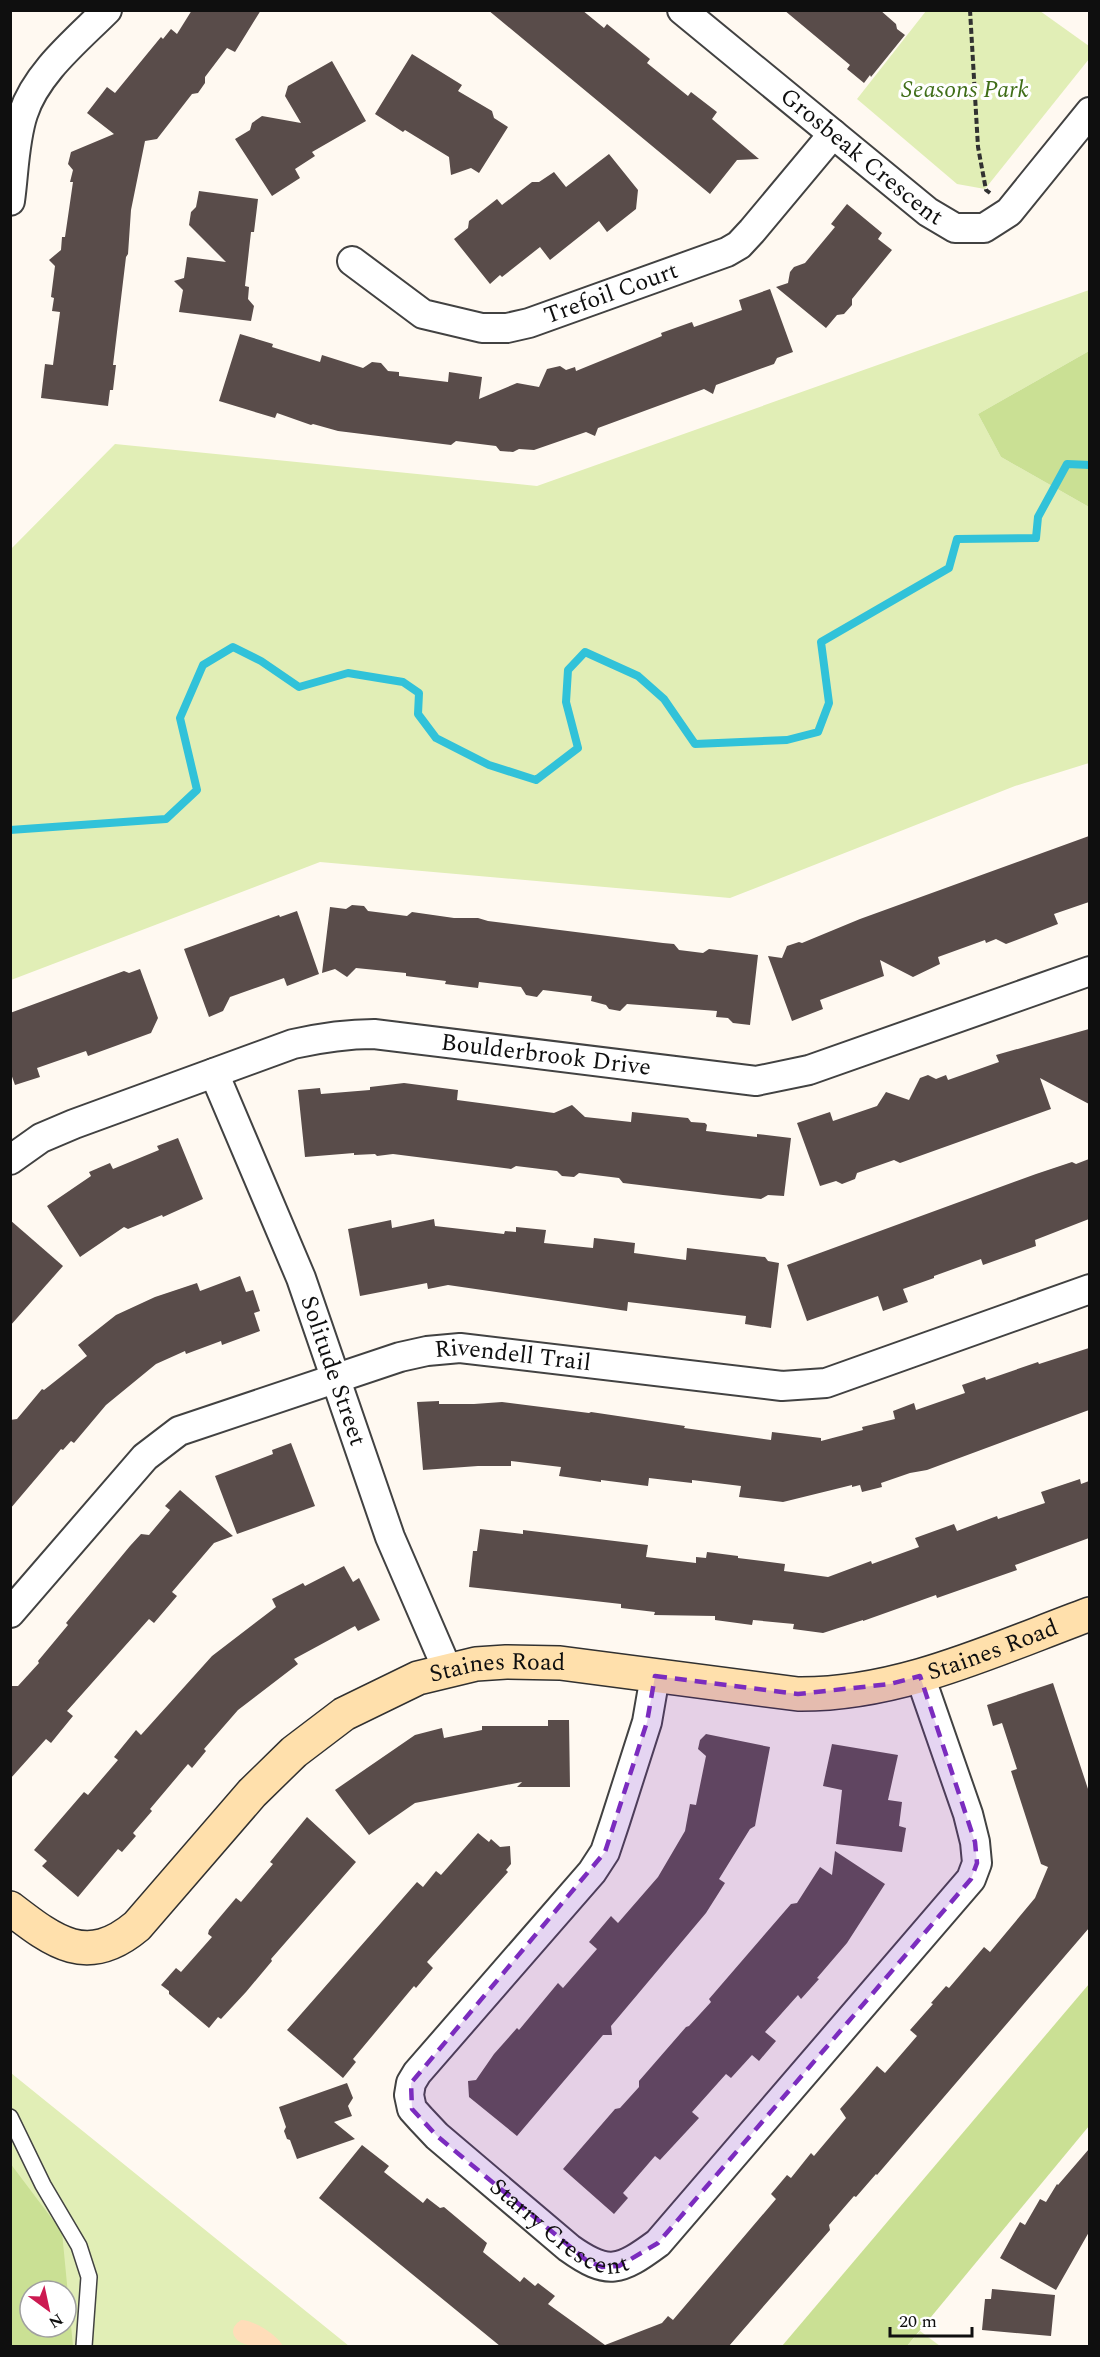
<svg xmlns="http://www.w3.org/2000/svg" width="1100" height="2357" font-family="Spectral,serif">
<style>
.green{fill:#e1eeb6;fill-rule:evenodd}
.forest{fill:#cae094;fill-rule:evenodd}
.sand{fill:#ffddb9}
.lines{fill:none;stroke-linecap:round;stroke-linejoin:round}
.stream{stroke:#31c2d9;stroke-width:8}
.building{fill:#594c4a}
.lane-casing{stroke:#424242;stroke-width:18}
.street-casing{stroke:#424242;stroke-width:32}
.secondary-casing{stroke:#313131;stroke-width:36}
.path{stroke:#313131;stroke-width:4;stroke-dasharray:6 3;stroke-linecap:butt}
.lane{stroke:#fff;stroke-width:15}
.street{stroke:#fff;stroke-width:28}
.secondary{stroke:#ffe0ac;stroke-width:33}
.marked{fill:#7b2cbf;fill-opacity:0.2;stroke:#7b2cbf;stroke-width:4.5;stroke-dasharray:12 8;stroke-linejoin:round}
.labels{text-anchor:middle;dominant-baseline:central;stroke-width:6;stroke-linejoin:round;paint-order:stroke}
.park-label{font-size:24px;font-style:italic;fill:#406e19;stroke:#fff}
.street-label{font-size:24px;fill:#0f0f0f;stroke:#fff}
</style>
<rect width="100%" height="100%" fill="#fff9f1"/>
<g class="green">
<polygon points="926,11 1040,11 1089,46 1089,59 985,189 957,184 857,99"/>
<polygon points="1089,290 1089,351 978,414 1001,457 1089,507 1089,763 1015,786 730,898 320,862 11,980 11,549 115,444 537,486"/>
<path d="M11,2073L349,2346H11ZM30,2291H66V2327H30Z"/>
<polygon points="920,2331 940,2346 907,2346"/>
</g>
<g class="forest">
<polygon points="1089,351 1089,507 1001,457 978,414"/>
<polygon points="1089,1984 1089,2126 907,2346 782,2346"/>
<path d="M10,2163L62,2232L73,2346H11ZM30,2291H66V2327H30Z"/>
</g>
<path class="sand" d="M241,2320C254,2320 277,2335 283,2346C271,2347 235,2350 233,2332C233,2326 237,2323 241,2320Z"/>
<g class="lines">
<polyline class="stream" points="10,830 166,819 197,790 180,718 203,665 233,647 261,661 299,687 348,673 403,682 419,693 418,714 436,738 489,765 536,780 578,748 566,702 568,670 585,652 638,676 664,699 695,744 787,740 818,732 829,703 821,642 949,568 957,539 1036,538 1038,517 1067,464 1090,465"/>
</g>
<g class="building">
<polygon points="192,10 261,10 235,52 227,48 205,77 205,83 198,93 192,94 157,139 145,141 131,210 128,254 126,257 113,365 116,365 113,390 110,390 108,406 41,398 45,364 53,365 60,312 52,311 54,298 51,297 55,266 49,260 61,250 62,237 65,237 73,182 70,182 73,170 68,164 71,152 114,134 87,113 107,87 115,93 161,37 163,39 171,29 177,34"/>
<polygon points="488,10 582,10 604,28 607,24 650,59 647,63 688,96 691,92 717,112 712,119 759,159 737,160 710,194"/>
<polygon points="784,10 880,10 896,24 897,29 905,35 871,77 870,75 864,83 847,69 850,65"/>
<polygon points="412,54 462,85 458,91 492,111 494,118 508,127 479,173 471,168 451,175 449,157 405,130 403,132 375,114"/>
<polygon points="332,61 366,121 312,152 315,156 295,169 300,178 272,196 235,139 250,130 252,123 262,116 301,123 285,96 288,86"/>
<polygon points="609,154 638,190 636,209 607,232 599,221 550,260 540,247 502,277 500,275 490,284 454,239 468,228 469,221 497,199 502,205 532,182 539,182 554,172 566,187"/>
<polygon points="199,191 258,199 254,232 251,232 245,286 249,287 248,299 254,306 251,321 179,312 183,290 174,281 184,278 187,257 226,262 189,225 191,212 196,207"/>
<polygon points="847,204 882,233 878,239 892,250 852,299 852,305 844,314 837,315 826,328 776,287 788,283 790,272 794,267 805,263 835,227 831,224"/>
<polygon points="770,289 793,352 777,358 774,364 716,385 713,394 704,389 598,428 595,436 586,432 534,450 519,449 513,452 500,451 496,446 456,441 451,445 338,431 313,424 311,425 277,413 275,418 219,401 240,334 273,344 272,347 320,362 322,355 363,368 372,362 381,363 388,371 399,372 399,376 448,382 449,372 482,377 479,399 517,383 539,387 547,369 560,366 566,370 575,367 576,371 662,336 661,333 692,322 694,327 742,310 739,300"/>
<polygon points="1089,836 1089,902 1054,914 1058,924 1006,944 996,939 986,943 985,940 938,957 940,964 913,977 880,960 884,976 820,1000 823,1009 792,1021 768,956 782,958 787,946 799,942 802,943 860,919"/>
<polygon points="352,905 364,906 368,911 407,916 412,912 454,918 478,918 488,921 663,943 674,944 679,950 703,953 709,949 758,955 750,1025 733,1023 728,1018 716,1017 717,1011 627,1004 620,1011 609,1009 606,1005 591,1001 592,996 543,990 537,997 526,995 521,987 479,982 478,988 445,984 446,981 406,976 406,973 356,968 347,977 335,969 322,973 330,907 346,909"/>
<polygon points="297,911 319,974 287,986 284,978 230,997 223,1011 209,1017 184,949 279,915 280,917"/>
<polygon points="140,969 158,1018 151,1033 88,1056 86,1051 37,1068 40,1077 15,1085 10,1071 10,1013 124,971 129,973"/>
<polygon points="1089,1029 1089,1104 1040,1078 1051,1109 900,1163 894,1160 857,1173 855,1179 842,1184 836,1181 820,1186 797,1123 830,1112 833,1121 877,1106 886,1092 909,1100 920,1078 928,1075 936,1079 946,1075 948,1080 999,1062 996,1055"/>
<polygon points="404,1083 458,1090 457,1100 554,1113 572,1105 585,1117 631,1122 632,1112 678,1117 688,1118 691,1122 705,1123 707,1125 706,1131 757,1137 757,1134 791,1138 784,1196 768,1195 761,1199 723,1195 623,1183 619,1178 579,1173 574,1177 562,1176 557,1171 516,1166 511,1169 393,1154 377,1156 375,1154 354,1155 354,1153 305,1157 298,1090 320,1088 321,1094 370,1090 370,1087"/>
<polygon points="178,1138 203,1199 163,1217 162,1215 128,1229 124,1227 80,1257 47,1206 91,1176 89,1172 110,1163 113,1169 159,1150 157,1146"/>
<polygon points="1089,1159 1089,1219 1035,1240 1036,1246 983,1265 981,1259 934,1276 934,1278 903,1289 908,1302 883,1311 878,1296 807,1321 787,1265 1036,1174 1072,1162 1076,1164"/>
<polygon points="434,1219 435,1226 504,1234 505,1231 516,1232 516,1227 546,1230 544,1243 593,1248 594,1238 635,1243 634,1253 686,1260 687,1248 765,1257 768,1261 779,1263 771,1328 745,1324 746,1316 628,1302 627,1311 448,1285 428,1289 427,1283 360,1296 348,1229 391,1220 392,1228"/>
<polygon points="10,1220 63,1266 10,1326"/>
<polygon points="240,1276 246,1292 253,1290 260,1311 254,1313 260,1331 222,1345 221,1341 186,1354 185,1351 156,1364 106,1405 74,1443 71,1441 63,1450 61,1449 10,1509 10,1420 17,1419 42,1389 44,1390 87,1356 78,1345 116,1315 155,1297 197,1283 200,1291"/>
<polygon points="1089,1348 1089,1410 927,1470 910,1473 881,1483 882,1487 862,1492 860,1485 852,1487 852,1485 783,1502 739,1497 741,1486 692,1480 692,1483 649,1478 648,1486 601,1480 601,1482 559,1476 561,1467 511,1461 511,1466 478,1466 423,1470 417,1402 439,1401 439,1404 474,1404 502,1402 589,1413 591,1412 685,1426 684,1428 771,1440 772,1432 821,1438 821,1441 863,1430 862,1427 895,1419 893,1411 914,1403 916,1410 965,1393 962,1385 985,1377 986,1380 1038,1362 1039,1364"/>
<polygon points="291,1443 315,1506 237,1534 215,1476 273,1454 272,1450"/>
<polygon points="1080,1479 1081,1484 1089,1481 1089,1538 1015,1565 1017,1570 937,1598 936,1595 863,1621 863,1620 823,1633 793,1629 794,1624 753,1620 752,1625 715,1620 715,1616 654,1615 655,1612 621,1608 621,1604 469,1587 473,1551 477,1551 480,1529 523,1534 523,1530 648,1545 646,1557 696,1563 696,1557 706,1558 707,1552 738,1556 738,1558 785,1564 784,1571 828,1577 871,1561 872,1564 919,1547 915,1538 954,1524 957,1531 997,1516 998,1519 1045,1503 1041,1492"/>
<polygon points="180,1490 233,1536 214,1543 172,1592 177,1596 154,1623 149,1619 67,1711 73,1716 51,1743 46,1739 10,1779 10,1686 18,1686 39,1663 38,1661 68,1625 66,1623 130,1546 141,1534 149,1535 170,1510 165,1506"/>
<polygon points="344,1566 353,1582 359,1578 380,1620 358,1631 355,1626 294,1659 298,1664 238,1710 204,1749 206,1751 192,1768 188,1764 150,1809 152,1811 133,1833 136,1836 122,1852 118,1849 78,1897 42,1866 47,1861 34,1850 84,1792 88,1795 118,1760 114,1757 136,1730 141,1735 212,1656 276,1607 272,1599 303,1583 305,1586"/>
<polygon points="1053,1683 1089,1792 1089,1928 877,2175 876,2174 856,2197 854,2196 829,2225 830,2230 729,2346 500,2346 319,2198 362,2145 389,2166 384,2172 423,2203 427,2198 440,2208 444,2207 487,2243 483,2252 520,2282 524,2277 535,2286 538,2283 555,2296 548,2304 605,2345 662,2323 668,2316 673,2320 776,2199 771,2194 787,2175 791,2178 811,2153 814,2156 846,2118 840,2109 854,2093 877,2066 885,2073 917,2036 910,2030 933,2004 931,2003 946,1986 949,1988 984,1947 990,1952 1035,1898 1048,1867 1041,1864 1011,1771 1017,1769 1002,1723 993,1726 987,1705"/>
<polygon points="548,1720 569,1720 570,1787 517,1787 522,1782 415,1803 369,1835 335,1790 415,1735 442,1728 444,1738 482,1730 482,1726 548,1726"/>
<polygon points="706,1734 770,1747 755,1826 750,1829 719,1879 725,1883 706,1913 611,2026 612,2035 603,2035 517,2136 469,2097 468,2081 476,2080 494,2054 517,2028 519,2030 558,1983 563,1988 597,1949 589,1942 611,1916 618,1923 658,1877 685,1831 690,1804 696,1805 706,1756 698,1749 700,1740"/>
<polygon points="832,1744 898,1755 888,1800 902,1802 899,1826 906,1828 902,1852 836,1844 842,1790 823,1786"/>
<polygon points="307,1817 356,1862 271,1959 272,1961 246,1992 221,2019 218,2017 209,2028 169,1994 169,1991 161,1985 176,1968 181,1972 212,1937 208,1934 209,1930 236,1898 241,1902 273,1864 270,1862"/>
<polygon points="478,1833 489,1842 491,1839 500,1847 510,1846 511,1864 506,1870 508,1872 427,1962 433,1968 416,1988 414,1986 353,2059 356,2062 343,2078 287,2030 417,1882 423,1887 436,1871 441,1875"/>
<polygon points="835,1851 885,1884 847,1943 817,1978 819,1979 801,1999 798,1995 765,2032 776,2041 759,2061 752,2055 731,2078 726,2074 692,2112 699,2118 660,2160 655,2156 623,2193 628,2198 614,2214 563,2169 615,2109 620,2108 639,2087 639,2081 686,2027 689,2026 711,2002 709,1999 791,1904 797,1903 820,1867 832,1875"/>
<polygon points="347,2083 353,2098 348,2106 352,2116 334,2122 355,2139 297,2159 290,2140 287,2139 284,2131 286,2127 279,2107"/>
<polygon points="1089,2149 1089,2232 1056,2290 1000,2258 1020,2222 1025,2225 1040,2199 1046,2202 1057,2184 1058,2185"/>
<polygon points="992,2289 1055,2295 1051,2336 982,2330 985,2299 991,2299"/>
</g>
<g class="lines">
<defs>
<polyline id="lane" points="10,2117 43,2185 79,2246 89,2277 84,2346"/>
<g id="street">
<path id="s1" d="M682,10L928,212L955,228H984L995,221L1009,212L1090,112"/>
<path d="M10,201C14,173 14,141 23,114C36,73 77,40 107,10"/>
<path id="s2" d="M352,261L423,314L482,328H507L529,323L727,252L739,245L752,231L833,134"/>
<path id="s3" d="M214,1073L301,1278L390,1537L448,1671"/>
<path id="s4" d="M10,1160L41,1138L74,1124L293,1044C320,1038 346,1034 374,1034L756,1081L809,1070L1090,971"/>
<path id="s5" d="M10,1613L145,1457L179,1431L400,1357L427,1351L460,1348L782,1386L826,1383L1090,1289"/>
<path id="s6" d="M655,1676L647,1722L615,1822L605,1852L592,1872L417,2073L411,2083L409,2095L412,2109L421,2119L437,2136L569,2248C608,2276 620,2271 658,2243L971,1879L977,1863L975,1842L968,1814L920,1676"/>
</g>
<g id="secondary">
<path id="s7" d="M10,1908C54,1942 87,1968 137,1926L252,1793L294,1752L344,1714L418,1678L476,1664L506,1662L560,1663L798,1694C900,1695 995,1649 1090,1614"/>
</g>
</defs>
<use href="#lane" class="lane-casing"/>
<use href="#street" class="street-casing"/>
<use href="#secondary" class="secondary-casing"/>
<polyline class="path" points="970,10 978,147 986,190 990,193"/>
<use href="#lane" class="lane"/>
<use href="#street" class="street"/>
<use href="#secondary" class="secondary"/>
</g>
<path class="marked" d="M655,1676L798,1694L890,1684L920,1676L975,1842L977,1863L971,1879L658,2243L619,2266L602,2267L586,2260L437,2136L412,2109L411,2083L605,1852L647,1722Z"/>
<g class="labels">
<g class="park-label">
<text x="965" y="90">Seasons Park</text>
</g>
<g class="street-label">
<text stroke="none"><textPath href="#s1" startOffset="232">Grosbeak Crescent</textPath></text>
<text stroke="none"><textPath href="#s2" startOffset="284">Trefoil Court</textPath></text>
<text stroke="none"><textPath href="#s4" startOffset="562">Boulderbrook Drive</textPath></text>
<text stroke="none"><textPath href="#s5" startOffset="596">Rivendell Trail</textPath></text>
<text stroke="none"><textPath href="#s3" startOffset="321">Solitude Street</textPath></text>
<text stroke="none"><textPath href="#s7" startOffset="1108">Staines Road</textPath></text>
<text stroke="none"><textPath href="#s7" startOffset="604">Staines Road</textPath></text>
<text stroke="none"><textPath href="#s6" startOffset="704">Starry Crescent</textPath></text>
</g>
</g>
<rect width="1100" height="2357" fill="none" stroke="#0f0f0f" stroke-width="24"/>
<g transform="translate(48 2309) rotate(147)"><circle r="28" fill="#ffffff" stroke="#9f9f9f" stroke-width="1.5"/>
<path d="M0-4.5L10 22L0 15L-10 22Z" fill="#cc1a51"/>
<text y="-9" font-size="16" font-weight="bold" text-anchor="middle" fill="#0f0f0f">N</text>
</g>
<path d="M890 2327v9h82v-9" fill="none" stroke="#0f0f0f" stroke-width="3"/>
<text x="899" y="2327" font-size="18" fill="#0f0f0f" stroke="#ffffff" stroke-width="4.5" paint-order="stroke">20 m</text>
</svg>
